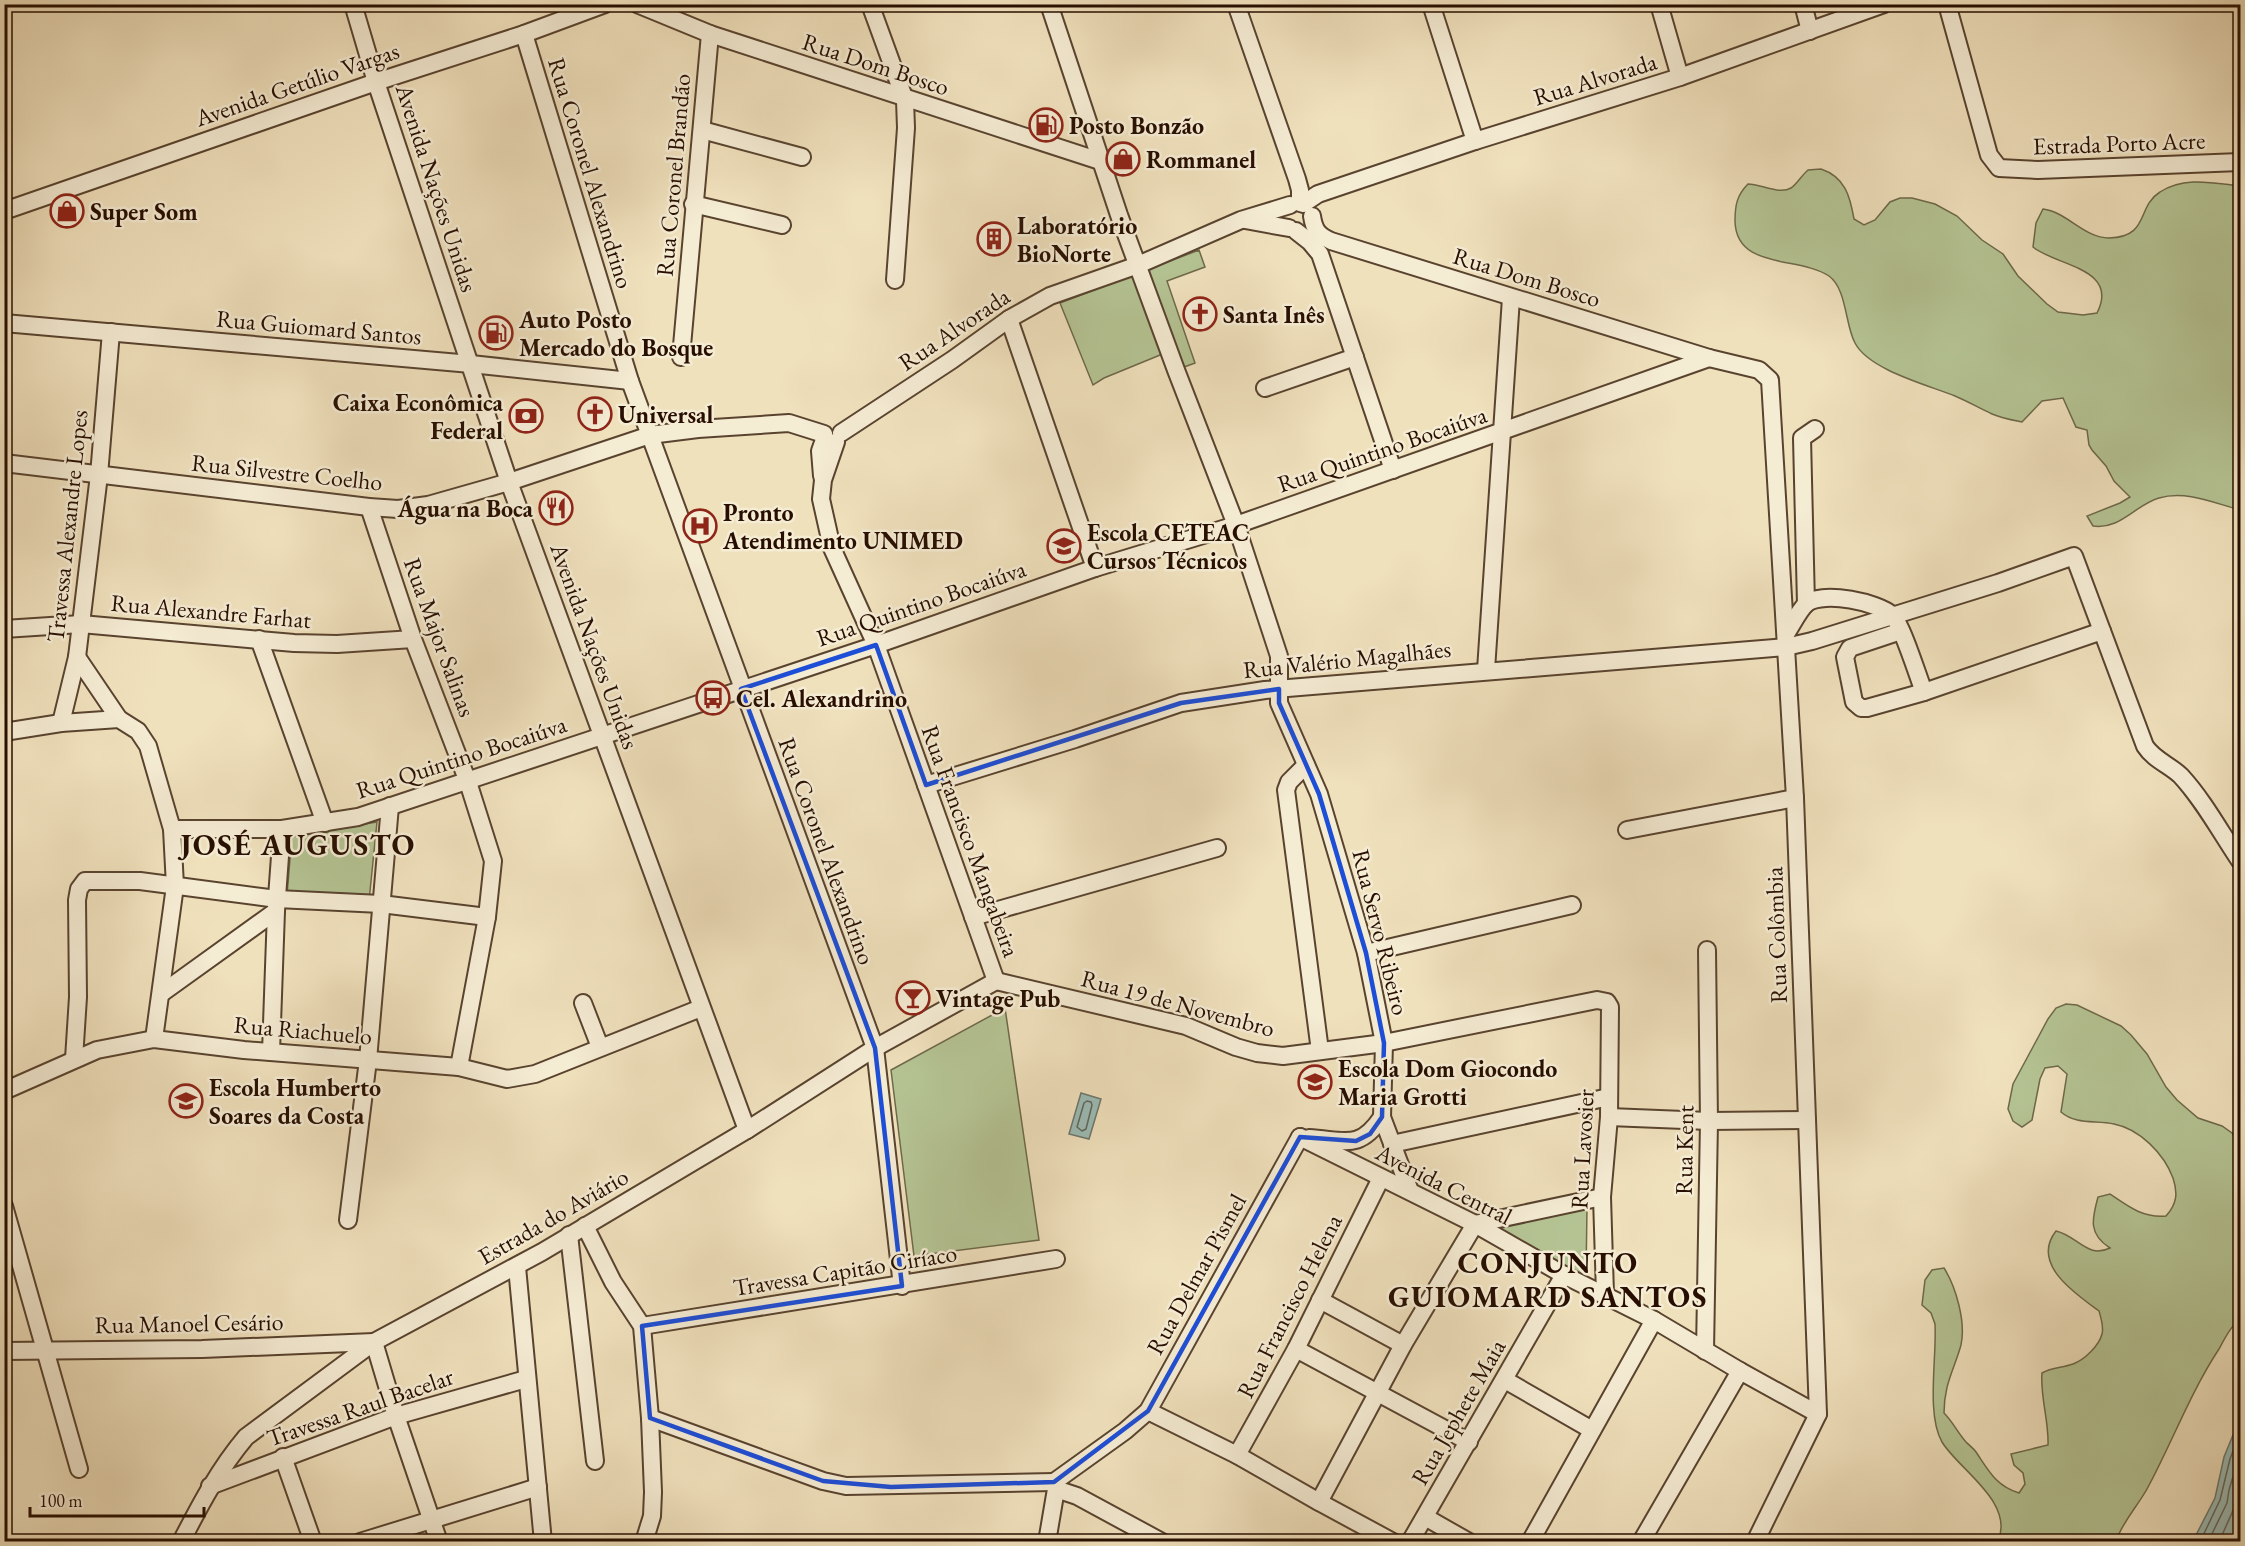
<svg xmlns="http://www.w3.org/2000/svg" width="2245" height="1546" font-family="'EB Garamond',serif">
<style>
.green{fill:#b5c494;stroke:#6e694a;stroke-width:1.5}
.water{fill:#9bbcb6;stroke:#6d766d;stroke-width:1.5}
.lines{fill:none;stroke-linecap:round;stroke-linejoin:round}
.shore{stroke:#61655b;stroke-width:1.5}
.minor-casing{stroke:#59432f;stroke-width:20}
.minor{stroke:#f5ecd4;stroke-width:16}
.marked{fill:none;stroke:#1d4ed8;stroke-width:4.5;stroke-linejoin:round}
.labels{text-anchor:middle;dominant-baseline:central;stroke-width:5;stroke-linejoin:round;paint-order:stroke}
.street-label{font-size:24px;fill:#270e00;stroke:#f5ecd4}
.poi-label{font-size:24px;font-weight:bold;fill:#270e00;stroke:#f5ecd4;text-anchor:start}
.district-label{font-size:30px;font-weight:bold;letter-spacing:1.5px;fill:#270e00;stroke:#f5ecd4}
</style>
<rect width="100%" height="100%" fill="#f0e1bd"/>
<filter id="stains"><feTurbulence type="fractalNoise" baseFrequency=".00333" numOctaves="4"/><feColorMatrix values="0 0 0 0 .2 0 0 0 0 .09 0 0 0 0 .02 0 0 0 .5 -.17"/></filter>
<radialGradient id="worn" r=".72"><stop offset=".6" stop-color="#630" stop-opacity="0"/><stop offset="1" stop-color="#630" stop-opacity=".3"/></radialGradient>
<g class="green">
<path d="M1821,169C1845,177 1850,196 1854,219L1864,225L1875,220L1890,202L1900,198H1912L1935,204L1957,216L1982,240L2003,254L2018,276L2047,304L2058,312L2083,315L2097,313C2120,268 2056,266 2033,247L2036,223L2043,209C2067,212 2084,238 2109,238C2150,237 2136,207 2160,192C2184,176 2213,183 2240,186V510C2214,503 2186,490 2159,498C2135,505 2120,530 2093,526L2087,516L2120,503L2130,497L2114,481L2106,466L2092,450L2089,445L2087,430L2076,427L2063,398L2042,401L2022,422C2012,420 2001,418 1992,414C1979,408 1967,401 1955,396C1928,385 1869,370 1855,343C1845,325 1847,289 1829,276C1799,256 1736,270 1735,221C1735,205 1737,195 1748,184C1761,184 1779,195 1791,188C1796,185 1802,175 1808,170Z"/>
<polygon points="1199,250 1205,267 1167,281 1195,363 1176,370 1165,353 1104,378 1093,385 1060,303"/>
<polygon points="377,822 369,901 287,895 292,835"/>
<path d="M2066,1004L2077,1005L2121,1026L2131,1035L2147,1054L2166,1087L2177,1100L2198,1118L2222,1126L2232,1133L2240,1148V1319C2231,1326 2225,1338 2219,1349C2190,1393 2172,1443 2147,1489C2137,1507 2123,1521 2116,1541H1998C2015,1502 1958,1469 1942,1442C1926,1414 1937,1357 1935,1324L1931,1313L1922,1305L1925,1280L1932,1270L1944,1268C1956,1287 1966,1322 1961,1345C1954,1370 1944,1384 1944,1413C1953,1422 1958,1433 1966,1442C1970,1446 1973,1448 1976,1452C1989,1471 1996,1486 2019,1493L2025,1484L2023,1473L2014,1465L2011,1454L2048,1445C2049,1420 2040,1397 2042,1373C2052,1367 2062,1368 2073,1364C2084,1360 2099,1346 2102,1334C2104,1327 2101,1318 2099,1311C2076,1294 2030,1264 2056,1231C2078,1236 2087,1259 2110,1248C2088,1234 2092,1219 2098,1197L2110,1194C2129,1207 2143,1218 2166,1216C2177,1204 2178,1193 2173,1178C2164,1154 2140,1129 2114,1124C2095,1120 2076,1125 2061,1112L2067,1074L2058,1066L2045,1068L2040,1079L2032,1120L2022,1127L2013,1121L2008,1109L2013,1084L2048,1019L2056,1008Z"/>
<polygon points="1005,1008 1039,1240 914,1256 891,1070"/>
<polygon points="1587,1207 1586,1277 1496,1228"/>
</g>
<g class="water">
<polygon points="1081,1093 1101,1099 1089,1139 1069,1134"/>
<polygon points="2240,1418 2240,1541 2193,1541 2215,1498 2224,1457"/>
</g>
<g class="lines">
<g class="shore">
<polygon points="1087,1101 1091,1102 1092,1105 1086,1129 1082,1131 1077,1127 1084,1103"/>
<polyline points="2200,1542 2220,1500 2230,1459 2240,1433"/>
<polyline points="2208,1542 2227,1503 2229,1490 2240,1453"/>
<polyline points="2219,1542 2235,1506 2240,1482"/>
</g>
<defs>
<g id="minor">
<polyline points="353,4 376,82 509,482 747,1130"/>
<polyline points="637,4 710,34 1103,162"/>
<polyline points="870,4 905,100 906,128 895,280"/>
<polyline points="1049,4 1119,215 1176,370 1236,525 1279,656 1279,703 1319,794 1366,953 1384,1043 1382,1117 1410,1191"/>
<polyline points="1236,4 1297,179 1300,190 1300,203"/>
<polyline points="1431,4 1475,141"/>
<polyline points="1659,4 1680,77"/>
<polyline points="1803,4 1810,31"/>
<polyline points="1947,4 1989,155 1999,168 2038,170 2240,162"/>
<polyline points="524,34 630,381 875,1048 902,1286"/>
<polyline points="702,130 802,157"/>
<polyline points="693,204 782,225"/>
<polyline points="1303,204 1318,194 1475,141 1680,77 1884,4"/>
<polyline points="4,211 376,82 524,34 605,4"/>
<path d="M1312,216C1314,230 1318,235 1331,241L1709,358L1759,370L1770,380L1795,798L1818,1414L1755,1542"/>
<polyline points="1245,220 1289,228"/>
<polyline points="1296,231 1310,242 1320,254 1393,470"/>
<polyline points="1009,319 1095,568"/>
<polyline points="4,323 471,364 630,381"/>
<polyline points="681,357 710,34"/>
<polyline points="1265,388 1355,357"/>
<polyline points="841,433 952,360 1009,319 1050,296 1138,265 1241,220 1290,205"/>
<polyline points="836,442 823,480 821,499 832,548 876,645 996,981"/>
<polyline points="4,463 369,507 398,509 428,505 509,482 650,435 698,429 789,423 824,434"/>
<polyline points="822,476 820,451 825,437"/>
<polyline points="369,507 413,639 468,782 493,861 487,917 459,1067"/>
<polyline points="1806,604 1802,438 1815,429"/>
<polyline points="4,629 81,624 294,643 337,644 413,639"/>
<polyline points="1901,631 1850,648 1845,657 1854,702 1861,708 1867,708 1924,692"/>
<path d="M1786,634C1792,625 1799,610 1807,603C1825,591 1877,602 1892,615C1902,624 1918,677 1924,692L2102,631"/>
<polyline points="259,639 325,823"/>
<polyline points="77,657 119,719"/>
<polyline points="1486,670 1511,298"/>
<polyline points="61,723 77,657 99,475 111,332"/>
<polyline points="4,732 61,723 119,719 138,731 148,746 172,829 175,886 154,1039"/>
<polyline points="1306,765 1289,782 1286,790 1320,1051"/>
<path d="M926,785L1075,739L1181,703L1265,690L1786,647L1812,641L1998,583L2074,556L2145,746C2154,760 2170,765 2181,776C2204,801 2221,833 2240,861"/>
<polyline points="172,829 282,829 358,817 876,645 1095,568 1236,525 1709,358"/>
<polyline points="1627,830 1795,798"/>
<polyline points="973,917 1217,848"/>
<polyline points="1366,953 1572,905"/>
<polyline points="996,981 1186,1026 1236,1047 1257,1053 1283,1056 1384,1043 1597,1000 1607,1002 1610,1007 1609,1117 1602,1197 1605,1294"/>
<polyline points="162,993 276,911"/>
<polyline points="583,1003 600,1047"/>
<polyline points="271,1052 276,911 282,829"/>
<polyline points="74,1059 78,997 77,900 79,889 85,881 140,881 277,899 381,904 487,917"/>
<polyline points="4,1091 97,1050 154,1039 244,1050 459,1067 507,1079 535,1074 701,1008"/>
<polyline points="1609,1117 1709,1121 1807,1120"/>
<polyline points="1300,1137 1475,1224 1564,1275 1654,1320 1740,1371 1818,1414"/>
<path d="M1309,1138C1345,1140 1359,1151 1382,1117"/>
<polyline points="1392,1144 1609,1097"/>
<polyline points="4,1206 79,1469"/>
<polyline points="348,1220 368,1060 390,806"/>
<polyline points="585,1226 613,1282 642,1326 650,1418 653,1492 652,1516 644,1542"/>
<polyline points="569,1235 595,1461"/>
<polyline points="517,1267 543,1542"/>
<polyline points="1320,1300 1403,1345"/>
<polyline points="642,1326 1056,1259"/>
<polyline points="1296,1349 1469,1442"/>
<polyline points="4,1351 202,1349 374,1342 396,1416 439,1542"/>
<polyline points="1705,1351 1709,1121 1707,950"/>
<polyline points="1505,1380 1592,1430"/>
<polyline points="1148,1411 1237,1455 1319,1502 1393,1542"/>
<polyline points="650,1418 823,1481 846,1486 1054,1482"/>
<polyline points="1237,1455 1296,1349 1381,1178"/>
<polyline points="283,1457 313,1542"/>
<polyline points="1054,1482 1125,1431 1148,1411 1300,1137"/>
<polyline points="210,1486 396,1416 526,1379"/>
<polyline points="1056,1489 1077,1496 1162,1542"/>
<polyline points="1319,1502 1403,1345 1475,1224 1602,1197"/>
<polyline points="1425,1517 1469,1542"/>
<path d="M181,1542C200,1505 219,1469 246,1437L374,1342L542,1252L747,1130L875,1048L996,981"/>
<polyline points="360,1542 538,1487"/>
<polyline points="1047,1542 1056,1489 1054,1482"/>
<polyline points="1410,1542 1564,1275"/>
<polyline points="1530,1542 1654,1320"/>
<polyline points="1641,1542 1740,1371"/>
</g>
</defs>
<use href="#minor" class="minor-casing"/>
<use href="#minor" class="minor"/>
</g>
<path class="marked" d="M876,645L926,785L1181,703L1279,689V703L1319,794L1366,953L1384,1043L1382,1117L1370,1134L1356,1141L1300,1137L1148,1411L1054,1482L891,1487L823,1481L650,1418L642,1326L902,1286L875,1048L741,689Z"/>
<defs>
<symbol id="fuel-ring" viewBox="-11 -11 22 22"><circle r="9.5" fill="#f5ecd4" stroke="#8f2418" stroke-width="1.5"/><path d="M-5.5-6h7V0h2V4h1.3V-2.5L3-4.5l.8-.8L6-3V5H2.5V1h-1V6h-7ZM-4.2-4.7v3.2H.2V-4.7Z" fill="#8f2418"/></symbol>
<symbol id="shop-ring" viewBox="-11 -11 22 22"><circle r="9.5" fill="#f5ecd4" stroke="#8f2418" stroke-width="1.5"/><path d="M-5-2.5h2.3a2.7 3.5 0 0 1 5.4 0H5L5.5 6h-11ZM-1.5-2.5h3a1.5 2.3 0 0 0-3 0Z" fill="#8f2418"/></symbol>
<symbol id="building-ring" viewBox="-11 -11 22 22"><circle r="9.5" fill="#f5ecd4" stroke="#8f2418" stroke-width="1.5"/><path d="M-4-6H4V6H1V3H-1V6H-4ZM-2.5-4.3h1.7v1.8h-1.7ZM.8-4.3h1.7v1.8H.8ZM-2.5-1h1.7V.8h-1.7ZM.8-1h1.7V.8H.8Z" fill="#8f2418"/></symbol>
<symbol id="church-ring" viewBox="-11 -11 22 22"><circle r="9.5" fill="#f5ecd4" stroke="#8f2418" stroke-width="1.5"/><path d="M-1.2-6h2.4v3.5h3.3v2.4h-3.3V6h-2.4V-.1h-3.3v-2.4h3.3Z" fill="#8f2418"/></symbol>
<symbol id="bank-ring" viewBox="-11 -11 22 22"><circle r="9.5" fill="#f5ecd4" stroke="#8f2418" stroke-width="1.5"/><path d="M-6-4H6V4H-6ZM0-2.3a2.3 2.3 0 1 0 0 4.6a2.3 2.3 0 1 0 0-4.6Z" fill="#8f2418"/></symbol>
<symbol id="restaurant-ring" viewBox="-11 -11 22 22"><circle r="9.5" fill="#f5ecd4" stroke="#8f2418" stroke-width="1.5"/><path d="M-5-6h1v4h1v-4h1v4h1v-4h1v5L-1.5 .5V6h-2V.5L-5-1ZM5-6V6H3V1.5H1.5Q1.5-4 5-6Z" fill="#8f2418"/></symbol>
<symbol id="hospital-ring" viewBox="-11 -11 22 22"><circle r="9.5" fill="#f5ecd4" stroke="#8f2418" stroke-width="1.5"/><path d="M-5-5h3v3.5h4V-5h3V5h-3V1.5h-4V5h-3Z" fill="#8f2418"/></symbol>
<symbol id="school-ring" viewBox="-11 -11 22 22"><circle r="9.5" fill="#f5ecd4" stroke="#8f2418" stroke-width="1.5"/><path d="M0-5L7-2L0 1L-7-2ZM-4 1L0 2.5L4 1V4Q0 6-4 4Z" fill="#8f2418"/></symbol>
<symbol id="bus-ring" viewBox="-11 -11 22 22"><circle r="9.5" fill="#f5ecd4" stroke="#8f2418" stroke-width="1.5"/><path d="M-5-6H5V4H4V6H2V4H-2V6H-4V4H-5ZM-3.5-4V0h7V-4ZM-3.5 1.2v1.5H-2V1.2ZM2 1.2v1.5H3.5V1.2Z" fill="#8f2418"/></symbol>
<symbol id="bar-ring" viewBox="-11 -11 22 22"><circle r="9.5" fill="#f5ecd4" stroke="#8f2418" stroke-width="1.5"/><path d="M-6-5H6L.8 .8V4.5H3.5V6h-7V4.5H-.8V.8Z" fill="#8f2418"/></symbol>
</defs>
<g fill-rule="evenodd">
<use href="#fuel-ring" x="1027" y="106" width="38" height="38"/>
<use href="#shop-ring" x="1104" y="140" width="38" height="38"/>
<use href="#shop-ring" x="48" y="192" width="38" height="38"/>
<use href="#building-ring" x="975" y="220" width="38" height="38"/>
<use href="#church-ring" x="1181" y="295" width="38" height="38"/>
<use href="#fuel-ring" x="477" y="314" width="38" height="38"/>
<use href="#church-ring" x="576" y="395" width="38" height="38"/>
<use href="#bank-ring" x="507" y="397" width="38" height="38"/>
<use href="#restaurant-ring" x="537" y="489" width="38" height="38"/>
<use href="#hospital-ring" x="681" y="507" width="38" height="38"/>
<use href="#school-ring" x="1045" y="527" width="38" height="38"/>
<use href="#bus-ring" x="694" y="679" width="38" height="38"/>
<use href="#bar-ring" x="894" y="979" width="38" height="38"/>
<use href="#school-ring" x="1296" y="1063" width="38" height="38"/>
<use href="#school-ring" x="167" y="1082" width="38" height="38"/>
</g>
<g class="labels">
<g class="street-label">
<text transform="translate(876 64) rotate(18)">Rua Dom Bosco</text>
<text transform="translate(1595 79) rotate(-17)">Rua Alvorada</text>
<text transform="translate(297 84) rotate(-19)">Avenida Getúlio Vargas</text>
<text transform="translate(2119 143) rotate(-2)">Estrada Porto Acre</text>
<text transform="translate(591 173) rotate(73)">Rua Coronel Alexandrino</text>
<text transform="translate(673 175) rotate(-85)">Rua Coronel Brandão</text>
<text transform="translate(437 188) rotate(72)">Avenida Nações Unidas</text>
<text transform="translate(1527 277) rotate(17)">Rua Dom Bosco</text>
<text transform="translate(319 327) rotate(5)">Rua Guiomard Santos</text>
<text transform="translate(954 329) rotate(-34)">Rua Alvorada</text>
<text transform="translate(1382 449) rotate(-19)">Rua Quintino Bocaiúva</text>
<text transform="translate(287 472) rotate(6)">Rua Silvestre Coelho</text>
<text transform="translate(67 526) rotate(-84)">Travessa Alexandre Lopes</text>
<text transform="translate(921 603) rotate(-19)">Rua Quintino Bocaiúva</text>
<text transform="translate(211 611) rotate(5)">Rua Alexandre Farhat</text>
<text transform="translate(440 637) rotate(70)">Rua Major Salinas</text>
<text transform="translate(595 646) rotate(70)">Avenida Nações Unidas</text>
<text transform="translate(1347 659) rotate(-6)">Rua Valério Magalhães</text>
<text transform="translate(461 757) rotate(-18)">Rua Quintino Bocaiúva</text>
<text transform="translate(971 841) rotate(70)">Rua Francisco Mangabeira</text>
<text transform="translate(827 851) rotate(70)">Rua Coronel Alexandrino</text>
<text transform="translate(1381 932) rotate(76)">Rua Servo Ribeiro</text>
<text transform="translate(1776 935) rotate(-92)">Rua Colômbia</text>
<text transform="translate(1178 1003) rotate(15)">Rua 19 de Novembro</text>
<text transform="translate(303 1030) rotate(5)">Rua Riachuelo</text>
<text transform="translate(1582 1149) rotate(-87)">Rua Lavosier</text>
<text transform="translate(1684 1150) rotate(-89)">Rua Kent</text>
<text transform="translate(1444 1184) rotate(27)">Avenida Central</text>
<text transform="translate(553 1216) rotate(-30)">Estrada do Aviário</text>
<text transform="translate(845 1270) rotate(-9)">Travessa Capitão Ciríaco</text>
<text transform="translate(1196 1274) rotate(-61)">Rua Delmar Pismel</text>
<text transform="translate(1289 1306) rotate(-63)">Rua Francisco Helena</text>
<text transform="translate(189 1323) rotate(-1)">Rua Manoel Cesário</text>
<text transform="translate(360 1407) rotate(-19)">Travessa Raul Bacelar</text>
<text transform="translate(1458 1412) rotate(-60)">Rua Jephete Maia</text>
</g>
<g class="poi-label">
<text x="1069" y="125">Posto Bonzão</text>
<text x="1146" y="159">Rommanel</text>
<text x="90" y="211">Super Som</text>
<text x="1017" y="225">Laboratório<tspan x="1017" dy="28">BioNorte</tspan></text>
<text x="1223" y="314">Santa Inês</text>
<text x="519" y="319">Auto Posto<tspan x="519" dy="28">Mercado do Bosque</tspan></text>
<text x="503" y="402" text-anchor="end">Caixa Econômica<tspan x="503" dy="28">Federal</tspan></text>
<text x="618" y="414">Universal</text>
<text x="533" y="508" text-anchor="end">Água na Boca</text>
<text x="723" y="512">Pronto<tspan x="723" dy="28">Atendimento UNIMED</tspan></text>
<text x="1087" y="532">Escola CETEAC<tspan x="1087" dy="28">Cursos Técnicos</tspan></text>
<text x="736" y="698">Cel. Alexandrino</text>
<text x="936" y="998">Vintage Pub</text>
<text x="1338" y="1068">Escola Dom Giocondo<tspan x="1338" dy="28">Maria Grotti</tspan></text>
<text x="209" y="1087">Escola Humberto<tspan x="209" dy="28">Soares da Costa</tspan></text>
</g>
<g class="district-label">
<text x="298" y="844">JOSÉ AUGUSTO</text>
<text x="1548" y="1262">CONJUNTO<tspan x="1548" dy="34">GUIOMARD SANTOS</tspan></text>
</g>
</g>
<rect width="2245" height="1546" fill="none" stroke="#f0e1bd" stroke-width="24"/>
<rect x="6" y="6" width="2233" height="1534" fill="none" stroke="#270e00" stroke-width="3"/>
<rect x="12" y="12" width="2221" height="1522" fill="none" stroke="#270e00" stroke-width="1.5"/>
<path d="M30 1507v9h174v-9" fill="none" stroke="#270e00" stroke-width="3"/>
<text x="39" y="1507" font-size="18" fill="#270e00" stroke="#f5ecd4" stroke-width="4.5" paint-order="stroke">100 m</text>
<rect width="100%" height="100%" filter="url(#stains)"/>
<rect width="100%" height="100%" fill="url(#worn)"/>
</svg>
